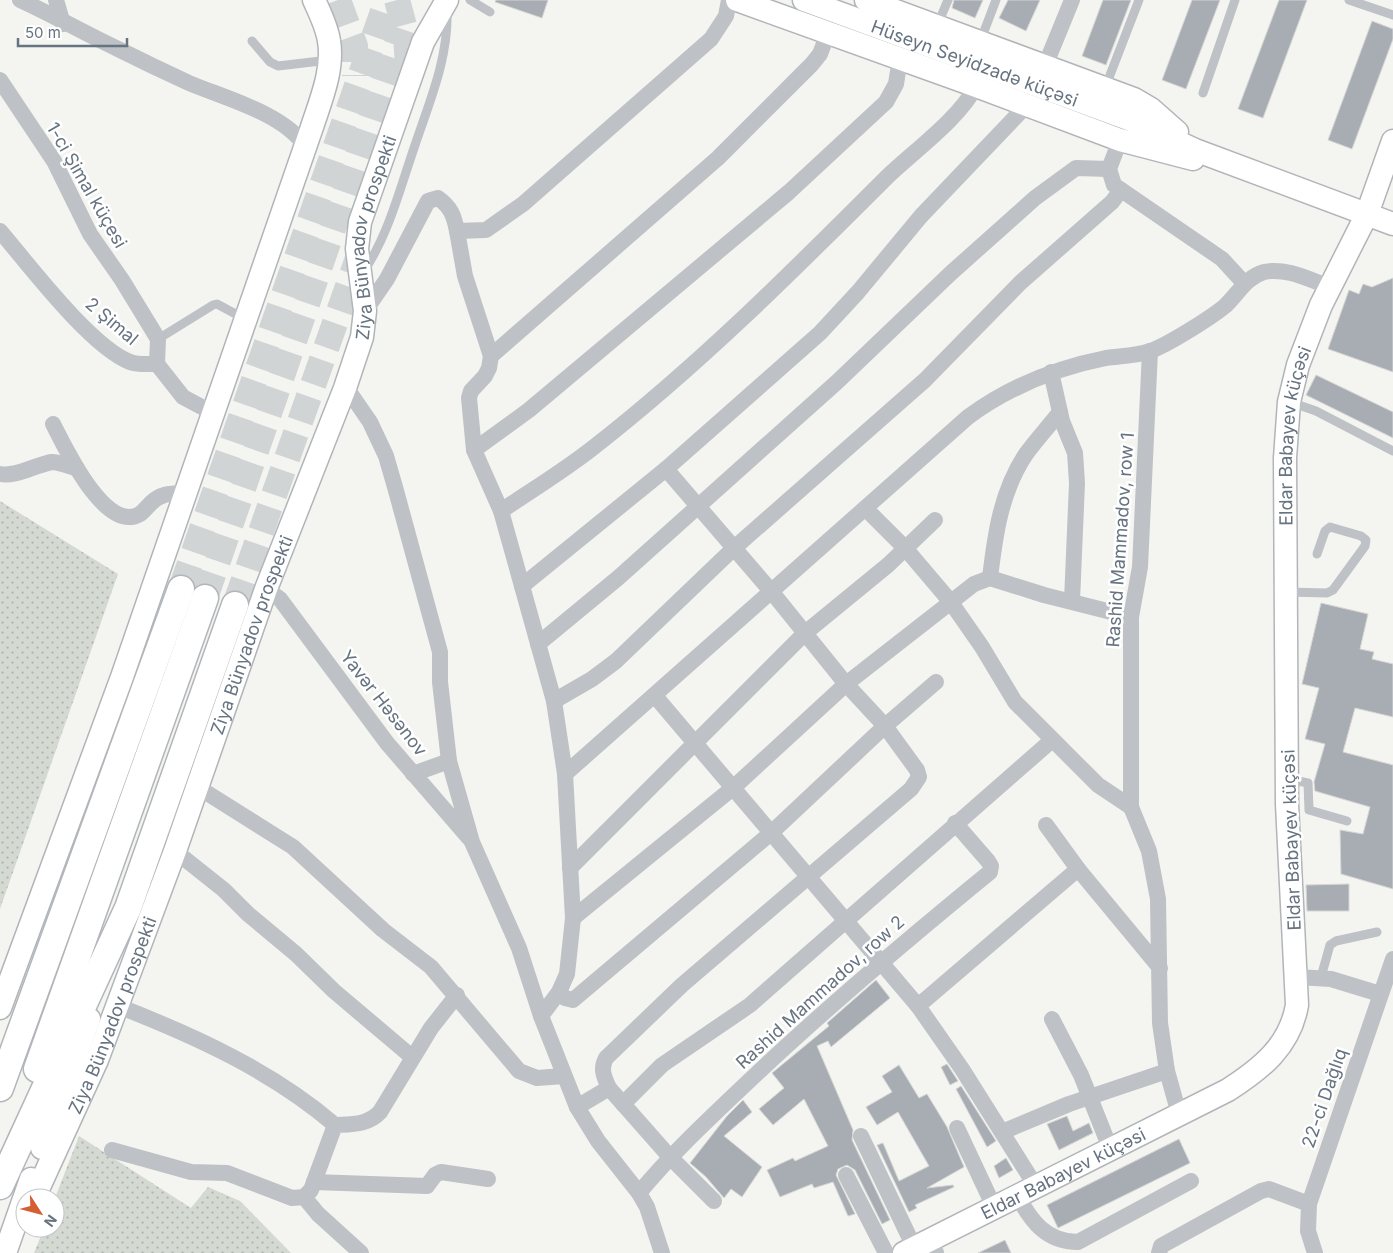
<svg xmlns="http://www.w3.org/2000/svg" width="1393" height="1253" font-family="Inter,sans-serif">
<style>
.green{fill:url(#green-dots)}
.building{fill:#a7adb3;stroke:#d6d6d4}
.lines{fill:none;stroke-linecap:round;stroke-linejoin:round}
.primary-tunnel{stroke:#d0d4d5;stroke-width:26;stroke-dasharray:26 13;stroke-linecap:butt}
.secondary-casing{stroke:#b1b5b9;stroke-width:25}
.primary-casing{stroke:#b2b5b9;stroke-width:29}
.lane{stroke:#bec1c5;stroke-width:9}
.street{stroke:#bec1c5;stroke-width:16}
.secondary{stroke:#fff;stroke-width:22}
.primary{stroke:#fff;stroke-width:26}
.labels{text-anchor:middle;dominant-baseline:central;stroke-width:5;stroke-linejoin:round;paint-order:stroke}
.street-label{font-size:18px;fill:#667380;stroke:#fff}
</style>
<defs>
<pattern id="green-dots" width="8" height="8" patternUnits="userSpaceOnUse" patternTransform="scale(1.25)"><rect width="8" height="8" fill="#d4d9d1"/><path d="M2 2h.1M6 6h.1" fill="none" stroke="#b0b4af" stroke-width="1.8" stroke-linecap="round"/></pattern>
</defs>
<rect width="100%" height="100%" fill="#f4f5f1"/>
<g class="green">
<polygon points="0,501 118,574 0,909"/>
<polygon points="79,1136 191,1208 208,1187 240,1201 291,1253 34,1253 44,1228 55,1228 55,1198"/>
</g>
<g class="building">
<polygon points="496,0 548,0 542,18 495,2"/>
<polygon points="954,0 983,0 975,18 952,8"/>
<polygon points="1008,0 1040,0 1026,31 999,18"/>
<polygon points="1103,0 1131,0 1106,65 1082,56"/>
<polygon points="1192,0 1220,0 1186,89 1162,80"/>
<polygon points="1279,0 1307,0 1263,118 1238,109"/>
<polygon points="1372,21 1393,29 1393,39 1352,149 1328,140"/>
<polygon points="1393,278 1393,372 1328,349 1349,290 1359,294 1363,284 1372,287"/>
<polygon points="1316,375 1393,412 1393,438 1306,395"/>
<polygon points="1321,603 1368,614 1360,649 1374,652 1372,659 1393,664 1393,717 1355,708 1343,752 1393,765 1393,889 1341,874 1340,830 1363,834 1370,807 1315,791 1314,782 1325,744 1305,739 1319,688 1302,684"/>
<polygon points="1349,884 1349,911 1307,911 1306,885"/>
<polygon points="876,980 890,998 831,1047 828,1041 817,1046 853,1130 852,1140 890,1220 882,1224 855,1170 847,1165 838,1169 836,1175 855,1214 848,1216 833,1182 814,1188 812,1184 780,1197 767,1170 793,1158 795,1161 828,1146 804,1099 773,1125 759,1109 784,1088 772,1073 829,1026 827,1023"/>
<polygon points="947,1064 958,1081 950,1085 941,1067"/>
<polygon points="899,1065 919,1098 927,1094 947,1127 964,1167 927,1188 953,1185 954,1187 915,1205 917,1208 909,1212 877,1145 883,1143 899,1181 929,1166 898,1112 877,1125 866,1107 892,1092 882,1076"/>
<polygon points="961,1086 996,1141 987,1147 956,1089"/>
<polygon points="743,1100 752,1112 724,1136 762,1167 742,1197 731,1189 724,1198 706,1177 690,1163 727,1116"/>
<polygon points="1067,1116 1073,1131 1089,1123 1093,1133 1059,1150 1047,1124"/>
<polygon points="1179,1139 1190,1163 1058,1228 1047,1205"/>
<polygon points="1006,1158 1013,1170 999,1178 994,1166"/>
<polygon points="1005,1240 1011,1253 978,1253"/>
</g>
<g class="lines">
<g class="primary-tunnel">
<polyline points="338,0 355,46 355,76"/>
<polyline points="397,0 406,33 409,85"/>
<polyline points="181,589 387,0"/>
<polyline points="205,598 402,29"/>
<polyline points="235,605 362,247"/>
</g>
<defs>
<g id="secondary">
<polyline points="737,0 976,86 1120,140 1193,159"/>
<path id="s1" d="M804,0L1131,120L1195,150L1393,224"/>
<polyline points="866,0 1134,99 1151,109 1177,132"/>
<path d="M0,1008L122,677L311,130C320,102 334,70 329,41C327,27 320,13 314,0"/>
<polyline points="42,1148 89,1019"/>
<path id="s2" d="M34,1198L97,1060L175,851L266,589L345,388L362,337L365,311L357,249L360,222L423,42L447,0"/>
<polyline points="5,1253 31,1179"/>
<path id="s3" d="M904,1253L1228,1090C1261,1069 1290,1046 1297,1005L1287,804L1285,458L1289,402L1298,365L1321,305L1367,214L1393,141"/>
</g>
<g id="primary">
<polyline points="37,1069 205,598"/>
<polyline points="0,1088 181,589"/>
<polyline points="0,1186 128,908 235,605"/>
</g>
</defs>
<use href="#secondary" class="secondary-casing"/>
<use href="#primary" class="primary-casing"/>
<g class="lane">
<polyline points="470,0 490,12"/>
<polyline points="1349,0 1393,15"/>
<polyline points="937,26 948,0"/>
<polyline points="252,41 270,62 278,66 329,60"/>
<polyline points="980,42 996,0"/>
<polyline points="1105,88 1139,0"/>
<polyline points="1203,93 1235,0"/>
<path d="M364,271C388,235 399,192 413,151C428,105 449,59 447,10"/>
<polyline points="158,339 213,305 217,304 245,319"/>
<polyline points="1290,402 1316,411 1393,451"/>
<polyline points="1287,592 1327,593 1333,590 1365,546 1366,540 1361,536 1330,527 1325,531 1317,554"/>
<polyline points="1288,779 1308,783 1309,810 1347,821"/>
<polyline points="1321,977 1330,945 1336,941 1377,932"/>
</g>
<g class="street">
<path d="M20,0C53,15 84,33 116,48C140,60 165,72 189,83C224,98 283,113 305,146"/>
<polyline points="56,0 63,24"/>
<polyline points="1045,66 1072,0"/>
<polyline points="0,80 54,161 90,234 122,280 158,339 157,364"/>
<polyline points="1120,140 1109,169 1114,185 1222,259 1244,283"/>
<path d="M0,231C29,265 90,346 130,362C138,365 148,364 157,364L183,397L213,413"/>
<polyline points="457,231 465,276 491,356"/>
<path d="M365,311L387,279L428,201L438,198C451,207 454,216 457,231L486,230L523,204L711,39L726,16L729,0"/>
<polyline points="1150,351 1140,567 1131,617 1131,807 1149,851 1158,899 1160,1023 1167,1071 1179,1114"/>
<polyline points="1051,372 1062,421 1075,453 1077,483 1072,601"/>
<polyline points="345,388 350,393 370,422 386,456 395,487 440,652 440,682 449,761 472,842 519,948 541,1016 577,1107 598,1141 639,1193 647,1207 662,1253"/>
<path d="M53,424C65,447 105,534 140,514C144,511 148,506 151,503C162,492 172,494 186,493"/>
<polyline points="474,450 529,410 789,192 886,102 896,84 900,58"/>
<path d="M0,474C16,477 35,465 52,462C59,462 68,466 75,468"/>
<polyline points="866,509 905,548 950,601 982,647 1015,702 1098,785 1131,807"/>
<path d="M501,511C532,490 565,470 594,447C699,365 793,271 887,177C914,151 960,118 976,86"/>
<path d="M990,578C995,535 1001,491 1026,454C1036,440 1049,426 1060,412"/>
<polyline points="522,586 666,469 820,333 858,292 921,216 1027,105"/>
<polyline points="266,589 280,599 387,743 469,838"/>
<polyline points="538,644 618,578 837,382 951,273 1035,198 1076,168 1109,169"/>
<polyline points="655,696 918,1006 962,1069 1035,1185"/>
<polyline points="554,701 592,679 616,661 733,549 925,380 1020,283 1112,202 1121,190"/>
<polyline points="413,774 449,761"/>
<path d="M565,774L968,417C1009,387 1055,368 1106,358C1120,356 1137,356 1150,351C1166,346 1212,317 1225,306C1238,294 1246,277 1264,272C1286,267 1310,280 1330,287"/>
<polyline points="196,786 293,847 383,930 431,967 519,1071 537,1078 564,1076"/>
<polyline points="1046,825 1078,869"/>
<polyline points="175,851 224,890 248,914 296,954 334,991 412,1057"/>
<polyline points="570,868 805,633 888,565 935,520"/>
<polyline points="573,918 734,787 846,684 974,584 990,578 1044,595 1131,617"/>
<polyline points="1297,977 1331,979 1380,994"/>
<polyline points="559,992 565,998 573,1000 771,833 885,726 936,682"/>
<path d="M118,1006C195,1036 272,1071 335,1125"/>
<polyline points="918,1006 1078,869 1160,968"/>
<polyline points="541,1016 559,992 567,974 573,918 565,774 554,701 522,586 501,511 474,450 469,398 471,391 485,376 489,368 491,356 718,158 812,64 820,54 828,33"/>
<polyline points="1052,1019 1081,1075 1110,1148"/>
<path d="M609,1088C604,1077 600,1069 606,1058L682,985L911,789L919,777L917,770L885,726L846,684L771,591L666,469"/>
<polyline points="623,1104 662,1065 750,1005 1051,741"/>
<polyline points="577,1107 609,1088 669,1156 714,1201"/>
<polyline points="957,1128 994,1207"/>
<polyline points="1002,1132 1069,1104 1167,1071"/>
<polyline points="861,1136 914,1247"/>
<path d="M112,1150L191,1172L227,1173L292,1198L304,1197L311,1190L335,1125C352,1124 368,1125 380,1112L431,1028L457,995"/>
<polyline points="846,1175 886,1253"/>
<polyline points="314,1182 427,1186 435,1175 441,1172 488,1179"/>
<path d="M639,1193C673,1152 711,1117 750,1080C827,1007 908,939 990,872L991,866L988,861L955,823"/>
<path d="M1017,1195C1031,1221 1046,1242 1078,1242L1191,1181"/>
<polyline points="304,1197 318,1214 361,1253"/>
<polyline points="930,1239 936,1253"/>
<polyline points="1159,1253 1161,1246 1261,1191 1269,1189 1309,1204"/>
<polyline points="1315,1253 1308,1231 1309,1204 1393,959"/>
</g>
<use href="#secondary" class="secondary"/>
<use href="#primary" class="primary"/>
</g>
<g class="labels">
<g class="street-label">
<text stroke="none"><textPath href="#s1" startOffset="182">Hüseyn Seyidzadə küçəsi</textPath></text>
<text transform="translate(87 185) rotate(60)">1-ci Şimal küçesi</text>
<text stroke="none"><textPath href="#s2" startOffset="1024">Ziya Bünyadov prospekti</textPath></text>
<text transform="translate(112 321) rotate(40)">2 Şimal</text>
<text stroke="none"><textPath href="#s3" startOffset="1046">Eldar Babayev küçəsi</textPath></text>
<text transform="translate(1120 540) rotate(-86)">Rashid Mammadov, row 1</text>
<text stroke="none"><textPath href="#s2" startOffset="604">Ziya Bünyadov prospekti</textPath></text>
<text transform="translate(384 703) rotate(52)">Yavər Həsənov</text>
<text transform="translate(1291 840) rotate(-92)">Eldar Babayev küçəsi</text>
<text transform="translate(820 992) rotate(-42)">Rashid Mammadov, row 2</text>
<text stroke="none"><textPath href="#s2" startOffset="199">Ziya Bünyadov prospekti</textPath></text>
<text transform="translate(1324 1098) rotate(-71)">22-ci Dağlıq</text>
<text stroke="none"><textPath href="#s3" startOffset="178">Eldar Babayev küçəsi</textPath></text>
</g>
</g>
<g transform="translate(40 1213) rotate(126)"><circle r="24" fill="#ffffff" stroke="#c2c7cc"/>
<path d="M0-4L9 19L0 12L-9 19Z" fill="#d45f32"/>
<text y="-8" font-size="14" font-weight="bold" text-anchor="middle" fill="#667380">N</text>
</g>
<path d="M18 38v8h109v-8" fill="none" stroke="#667380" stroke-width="2.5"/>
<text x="25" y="38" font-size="15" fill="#667380" stroke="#ffffff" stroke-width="4" paint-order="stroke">50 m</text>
</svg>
